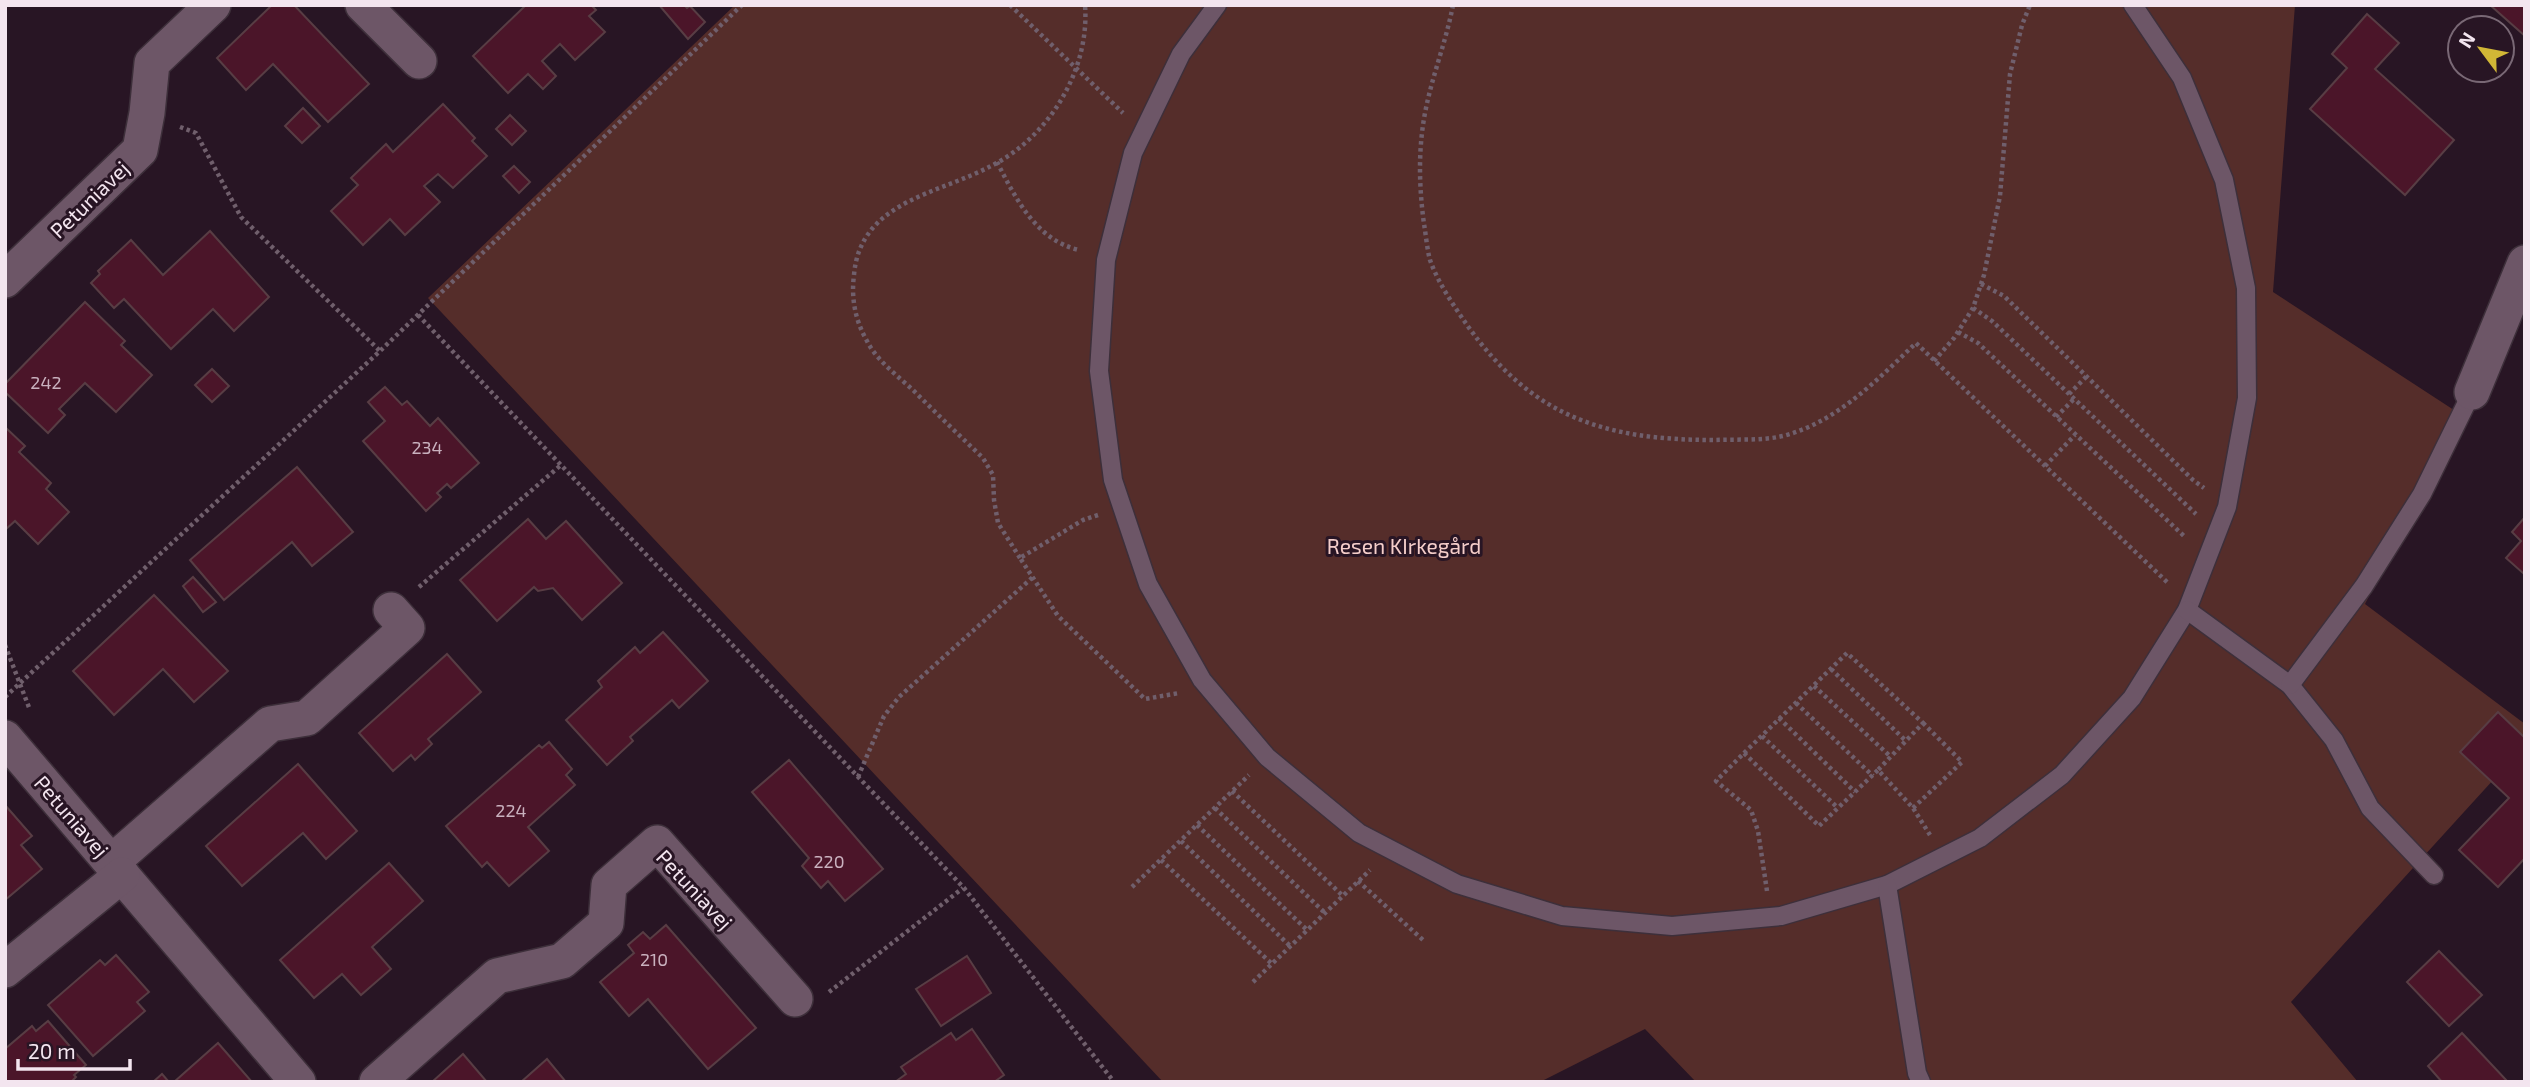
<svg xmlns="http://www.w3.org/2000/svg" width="2530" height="1087" font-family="'Exo 2',sans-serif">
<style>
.green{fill:#552d2a}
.building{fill:#4b1529;stroke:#583d44;stroke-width:2}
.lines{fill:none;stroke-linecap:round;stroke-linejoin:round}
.lane-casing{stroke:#3d2f3a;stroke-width:21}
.street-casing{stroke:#3d2f3a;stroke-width:38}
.path{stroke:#705f6c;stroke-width:4.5;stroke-dasharray:3.5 3.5;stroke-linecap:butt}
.lane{stroke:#6d5667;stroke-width:18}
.street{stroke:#6d5667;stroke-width:35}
.labels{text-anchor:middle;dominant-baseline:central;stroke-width:6;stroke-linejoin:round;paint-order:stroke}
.number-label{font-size:18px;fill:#c9b1be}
.street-label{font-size:21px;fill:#f3e5ef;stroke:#281524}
.park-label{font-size:21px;fill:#f5ceca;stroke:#281524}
</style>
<rect width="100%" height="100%" fill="#281524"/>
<polygon class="green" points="735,5 2295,5 2273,292 2460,414 2365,604 2525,724 2525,745 2291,1002 2358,1082 1696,1082 1645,1029 1540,1082 1163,1082 428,298"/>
<g class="building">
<polygon points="272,5 294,5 369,84 328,122 273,64 246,90 217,58"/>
<polygon points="526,5 591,5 596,10 589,16 605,32 575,60 560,44 542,61 556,76 543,89 528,74 508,93 473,56"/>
<polygon points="659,5 684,5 687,8 690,6 705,22 688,39"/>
<polygon points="2490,5 2525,5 2525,36"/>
<polygon points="2367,14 2399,43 2375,69 2454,140 2405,195 2310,109 2347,68 2332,54"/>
<polygon points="443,104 475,138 472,141 487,156 453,188 438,174 424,186 440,202 405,235 390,219 363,245 331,211 358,185 351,178 386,144 393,152"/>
<polygon points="303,108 320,126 302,143 285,126"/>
<polygon points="510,115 526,131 512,145 496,129"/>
<polygon points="514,166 530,182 519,193 503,176"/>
<polygon points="210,231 269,297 234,331 213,309 171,349 124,299 114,308 91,283 100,274 98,271 131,240 163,275"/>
<polygon points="85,302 125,341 121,345 152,375 116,412 85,383 59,409 65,415 48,433 5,392 5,384"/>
<polygon points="212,369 229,386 212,402 195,385"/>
<polygon points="385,387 402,405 407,401 430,426 438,418 479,463 451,488 447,484 437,493 441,497 426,511 363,441 385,421 368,402"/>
<polygon points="5,427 25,446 19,452 51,483 46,489 69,512 38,544 15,521 5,530"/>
<polygon points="297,467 353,532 312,566 292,542 224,600 190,560"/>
<polygon points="2525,517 2525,573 2524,574 2506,558 2521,541 2512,532"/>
<polygon points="528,519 546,539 566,521 622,583 582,620 553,588 538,591 534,587 497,621 460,580"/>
<polygon points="193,577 216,602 203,612 183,586"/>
<polygon points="154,595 228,671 194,702 163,669 114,715 73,671"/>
<polygon points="663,632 708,681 679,708 672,700 630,737 633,741 607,765 566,720 602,687 598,681 635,647 640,653"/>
<polygon points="447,654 481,692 428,739 432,744 415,760 411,755 393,771 359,733"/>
<polygon points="2498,712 2525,738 2525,858 2498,887 2459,850 2509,798 2460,752"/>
<polygon points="549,742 572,769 566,775 575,785 528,827 549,851 509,886 487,862 482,867 446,826 539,745 542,748"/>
<polygon points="789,760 883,869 845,901 828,881 821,888 802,866 809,858 752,792"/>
<polygon points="298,764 357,831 326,859 303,833 242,886 206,846"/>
<polygon points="5,805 32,836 21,845 42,869 5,900"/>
<polygon points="389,863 423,901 372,947 391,969 361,995 342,974 314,998 280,960"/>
<polygon points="666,925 756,1028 708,1069 648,999 629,1016 600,982 634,953 628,945 643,932 650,939"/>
<polygon points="2439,951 2482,995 2449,1026 2407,982"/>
<polygon points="116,955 149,992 137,1002 145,1011 93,1056 48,1005 100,960 105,965"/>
<polygon points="967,956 991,993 941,1026 916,989"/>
<polygon points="48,1021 86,1065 74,1075 76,1077 71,1082 5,1082 5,1049 32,1026 36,1031"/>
<polygon points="972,1029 1004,1075 994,1082 895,1082 906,1074 901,1067 951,1033 956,1040"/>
<polygon points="2462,1033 2508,1082 2442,1082 2428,1066"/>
<polygon points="218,1043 252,1082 174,1082"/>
<polygon points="463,1054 487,1082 432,1082"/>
<polygon points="547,1059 566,1082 521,1082"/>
<polygon points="162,1074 169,1082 153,1082"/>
</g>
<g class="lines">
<defs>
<g id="lane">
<polyline points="1217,5 1181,54 1133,153 1106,260 1099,371 1113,480 1148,584 1202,680 1267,757 1359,833 1457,884 1562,916 1672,926 1781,916 1887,885 1980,838 2062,775 2132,698 2187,610 2227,507 2247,398 2246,288 2224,180 2182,78 2133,5"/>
<polyline points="2187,610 2290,685 2334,740 2370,808 2434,875"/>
<polyline points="2290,685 2364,586 2422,494 2472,392"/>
<polyline points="1887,885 1917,1073 1921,1082"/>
</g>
<g id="street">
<polyline points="363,5 419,61"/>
<polyline points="5,280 140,150 147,113 152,63 213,5"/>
<polyline points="2472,392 2525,263"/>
<polyline points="5,738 298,1082"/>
<polyline points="112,862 270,724 307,718 407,628 391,610"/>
<polyline points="5,970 122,875"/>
<polyline points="377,1082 497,976 562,961 606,923 609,885 657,843 795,999"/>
</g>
</defs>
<use href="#lane" class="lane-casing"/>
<use href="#street" class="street-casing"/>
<g class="path">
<polyline points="1010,5 1123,113"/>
<path d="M1453,5C1446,42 1432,76 1425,113C1418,150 1419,187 1424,224C1426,235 1427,249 1430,260C1438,283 1454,306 1467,325C1532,417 1604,440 1714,440C1736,439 1761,441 1783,436C1837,422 1877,380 1916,343L2168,583"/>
<polyline points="180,127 196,133 241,217 380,351"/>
<path d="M997,162C1016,199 1036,240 1079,250"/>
<polyline points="1981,284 2004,296 2193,480 2204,488"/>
<polyline points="1973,308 1992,321 2196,514"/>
<polyline points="418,315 964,888 1114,1082"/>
<polyline points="1958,332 1978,343 2185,537"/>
<polyline points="1934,361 1954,338 1973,308 1984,275 2000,196 2010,74 2022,25 2030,5"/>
<polyline points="2069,394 2087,376"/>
<polyline points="2056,417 2074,399"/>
<polyline points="2045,466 2075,435"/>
<polyline points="1098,515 1083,520 1020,558 1058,616 1145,699 1179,693"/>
<path d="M1020,558L998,523L994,500L993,475L983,458C960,436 937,414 914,391C898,376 877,361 867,341C855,320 851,298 854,275C860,201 939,194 991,166C1049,137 1090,70 1085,5"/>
<polyline points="419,587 561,465"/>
<polyline points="5,645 30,710"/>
<polyline points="1831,669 1906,741"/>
<polyline points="1814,686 1891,757"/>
<polyline points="5,697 380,351 742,5"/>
<polyline points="1796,703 1873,776"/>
<polyline points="1779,718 1855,792"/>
<polyline points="1762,736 1838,808"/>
<polyline points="1744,753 1847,653 1923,723 1878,770"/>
<polyline points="858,777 884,716 899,697 1033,577"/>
<polyline points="1232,791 1343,896"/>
<polyline points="1215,808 1325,913"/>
<polyline points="1913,808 1962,762 1923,723"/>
<polyline points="1197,825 1307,930"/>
<polyline points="1181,841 1290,946"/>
<polyline points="1161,860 1272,964"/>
<polyline points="1358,881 1423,940"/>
<polyline points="1132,887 1249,775"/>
<polyline points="1767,891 1758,831 1751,810 1716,781 1744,753 1819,826 1878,770 1913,808 1930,835"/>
<polyline points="1253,982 1370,870"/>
<polyline points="829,992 963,888"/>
</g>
<use href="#lane" class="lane"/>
<use href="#street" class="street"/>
</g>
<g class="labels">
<g class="number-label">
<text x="46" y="382">242</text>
<text x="427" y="447">234</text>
<text x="511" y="810">224</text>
<text x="829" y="861">220</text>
<text x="654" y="959">210</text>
</g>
<g class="street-label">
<text transform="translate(89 199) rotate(-44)">Petuniavej</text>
<text transform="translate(72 816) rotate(49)">Petuniavej</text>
<text transform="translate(695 889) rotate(47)">Petuniavej</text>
</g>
<g class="park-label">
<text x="1404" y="545">Resen KIrkegård</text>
</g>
</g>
<rect width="2530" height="1087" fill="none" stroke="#f3e5ef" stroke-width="14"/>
<g transform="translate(2481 49) rotate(302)"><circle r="33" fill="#281524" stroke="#796875" stroke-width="2"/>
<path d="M0-5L12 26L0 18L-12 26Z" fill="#d1b736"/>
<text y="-10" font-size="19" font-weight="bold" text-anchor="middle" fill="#f3e5ef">N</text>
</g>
<path d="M18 1059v10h112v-10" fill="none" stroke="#f3e5ef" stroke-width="3.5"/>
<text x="28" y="1059" font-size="21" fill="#f3e5ef" stroke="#281524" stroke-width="5" paint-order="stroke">20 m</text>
</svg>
